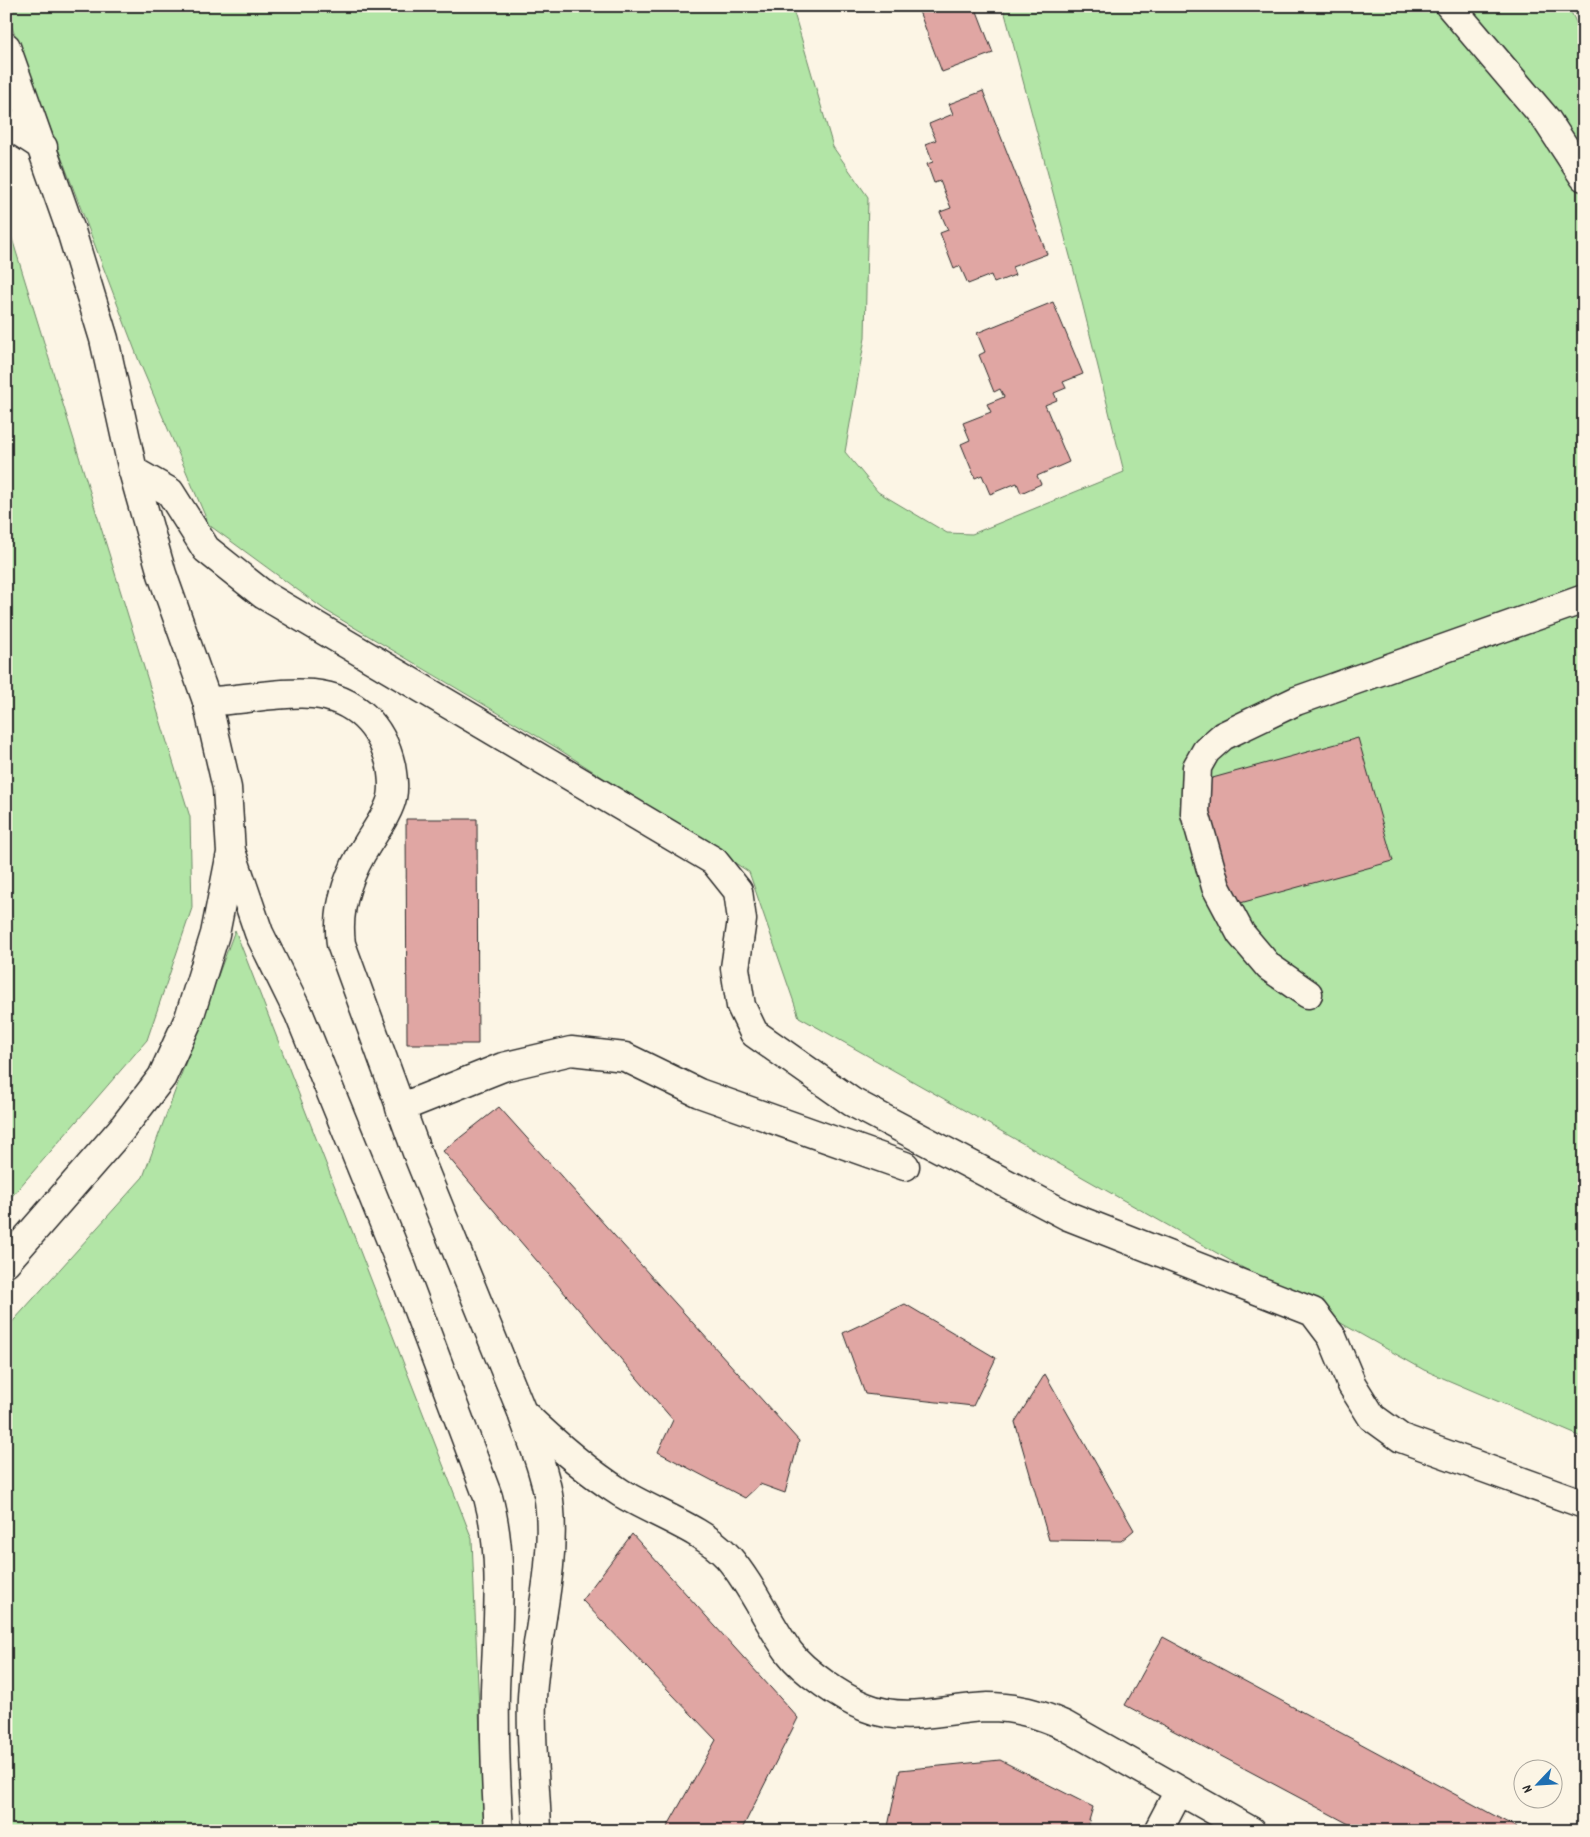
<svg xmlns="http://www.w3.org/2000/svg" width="1590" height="1837" font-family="Dekko,sans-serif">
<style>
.green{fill:#b2e5a6;stroke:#6e8868}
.building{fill:#e0a6a3;stroke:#2b2b2b}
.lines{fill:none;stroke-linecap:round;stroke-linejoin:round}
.minor-casing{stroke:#2b2b2b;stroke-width:31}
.minor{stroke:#fcf5e5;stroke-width:28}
</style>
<rect width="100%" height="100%" fill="#fcf5e5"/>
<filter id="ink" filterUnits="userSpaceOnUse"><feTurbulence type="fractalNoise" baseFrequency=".02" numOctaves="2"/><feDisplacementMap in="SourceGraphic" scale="10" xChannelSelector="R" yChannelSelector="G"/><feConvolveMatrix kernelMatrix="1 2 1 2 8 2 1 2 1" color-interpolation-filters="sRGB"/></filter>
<g filter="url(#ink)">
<g class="green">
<polygon points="6,6 792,6 833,147 868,197 865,338 845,452 878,492 947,533 972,534 1124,472 1078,286 1003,6 1568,6 1584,38 1584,1438 1424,1370 799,1017 749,872 557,748 325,610 209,525 139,361 6,12"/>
<polygon points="1571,6 1584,6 1584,30"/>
<polygon points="6,219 190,817 192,908 147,1040 6,1203"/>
<polygon points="235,930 472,1539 484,1831 6,1831 6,1329 143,1177"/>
</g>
<g class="building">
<polygon points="917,6 975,6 993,53 942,72"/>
<polygon points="983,91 1047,254 1012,267 1015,275 994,283 991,275 968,284 960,266 954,269 940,233 948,230 940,212 951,208 940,181 934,183 927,164 933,162 926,144 936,140 929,124 953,114 949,104"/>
<polygon points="1053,302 1083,374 1063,382 1066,388 1054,393 1057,400 1045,405 1069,462 1037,476 1041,484 1021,493 1017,483 990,494 982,475 975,478 961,444 970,440 963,423 991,412 987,404 1004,397 1000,389 994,392 979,355 985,352 977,333"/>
<polygon points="1358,738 1393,861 1233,905 1198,782"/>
<polygon points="406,819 477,819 478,1044 407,1044"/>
<polygon points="499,1107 799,1441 785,1493 760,1484 745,1498 658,1452 673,1420 443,1151"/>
<polygon points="905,1304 996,1358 973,1406 865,1394 843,1333"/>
<polygon points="1045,1374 1134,1530 1121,1541 1049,1540 1015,1422"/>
<polygon points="632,1534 798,1718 741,1831 665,1831 716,1740 582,1600"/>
<polygon points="1163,1637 1523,1831 1362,1831 1125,1705"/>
<polygon points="1000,1760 1093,1807 1086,1831 887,1831 900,1770"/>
</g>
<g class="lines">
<defs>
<g id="minor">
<polyline points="1450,6 1546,119 1584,177"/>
<polyline points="6,47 71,231 104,339 133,471 162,574 207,701 227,788 231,853 215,934 189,1018 162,1077 121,1130 6,1262"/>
<polyline points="6,123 43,147"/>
<polyline points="133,471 170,492 206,549 264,595 714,861 738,891 742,920 735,968 741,1006 754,1033 852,1102 1068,1216 1313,1312 1332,1337 1352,1385 1372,1417 1401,1438 1584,1504"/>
<path d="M207,701C242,701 277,691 313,694C355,698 382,726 391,766C393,778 395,792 390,804C385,818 376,830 368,843C348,874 336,907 341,944L419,1158L522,1412C553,1442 585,1470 621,1493C652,1512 704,1530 728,1557C753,1586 767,1622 789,1652C804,1672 842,1698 865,1707C907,1724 946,1708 988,1707C1016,1707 1039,1714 1064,1725L1251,1831"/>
<path d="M232,854L259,933L299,1014L401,1265L488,1497C505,1559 497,1627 495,1690C494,1737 496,1784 499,1831"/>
<polyline points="1308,994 1269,967 1241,934 1216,887 1195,813 1197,767 1206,751 1223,736 1296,701 1584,599"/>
<polyline points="400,1108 503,1067 571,1051 625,1057 699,1093 905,1166"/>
<path d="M523,1416C534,1446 548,1479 550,1510C555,1574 535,1636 532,1698C530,1742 536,1787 537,1831"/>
<polyline points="1158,1831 1179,1791"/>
</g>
</defs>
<use href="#minor" class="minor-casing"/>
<use href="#minor" class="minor"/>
</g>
</g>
<rect width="1590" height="1837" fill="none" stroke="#fcf5e5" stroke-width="25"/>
<rect x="12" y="12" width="1565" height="1812" fill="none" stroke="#2b2b2b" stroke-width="2" filter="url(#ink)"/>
<g transform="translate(1538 1784) rotate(245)"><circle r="24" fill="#fcf5e5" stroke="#a8a49b"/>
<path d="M0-4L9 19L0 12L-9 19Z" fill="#1f6fb2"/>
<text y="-8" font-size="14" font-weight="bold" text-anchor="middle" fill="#2b2b2b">N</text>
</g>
</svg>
